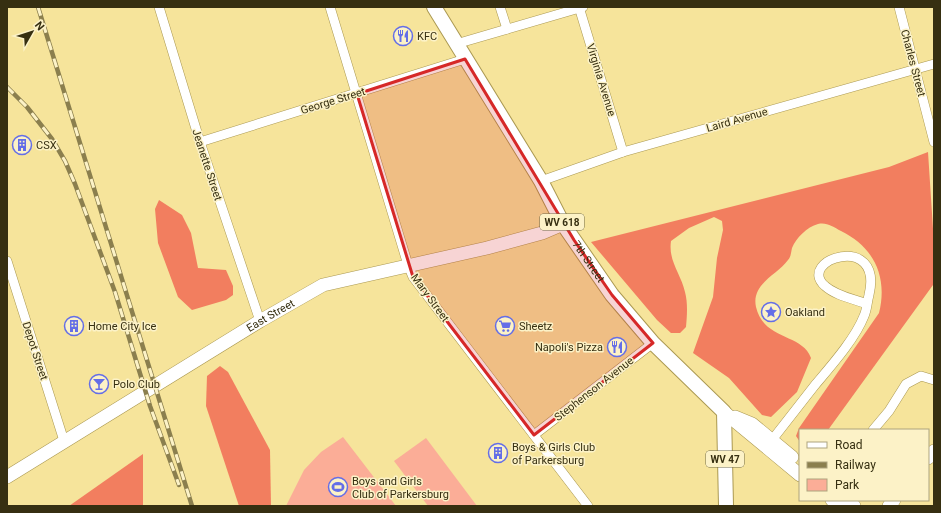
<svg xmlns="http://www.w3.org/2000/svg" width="941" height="513" font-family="Roboto,sans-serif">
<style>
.green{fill:#fbad97}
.forest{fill:#f27e5f}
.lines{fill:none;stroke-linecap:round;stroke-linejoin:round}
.street-casing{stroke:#ab9952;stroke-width:10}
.secondary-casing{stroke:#ab9952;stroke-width:14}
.primary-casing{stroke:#ab9952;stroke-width:16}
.street{stroke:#fff;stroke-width:9}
.secondary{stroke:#fff;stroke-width:13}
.primary{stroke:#fff;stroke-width:14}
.rail-casing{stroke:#8b7f4e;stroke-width:4.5}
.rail{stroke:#fcf2c7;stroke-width:3;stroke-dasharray:9;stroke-linecap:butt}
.marked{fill:#d62828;fill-opacity:0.2;stroke:#d62828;stroke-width:3;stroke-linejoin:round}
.labels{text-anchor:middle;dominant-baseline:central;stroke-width:3;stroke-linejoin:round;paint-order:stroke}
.shield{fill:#fcf2c7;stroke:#716a48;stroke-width:1}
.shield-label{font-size:10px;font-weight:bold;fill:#362f11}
.poi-label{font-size:11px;fill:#362f11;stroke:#fcf2c7;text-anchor:start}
.street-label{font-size:11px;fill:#362f11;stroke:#fcf2c7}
</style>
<rect width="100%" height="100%" fill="#f6e49b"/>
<g class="green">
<polygon points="343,437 396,506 286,506 304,470 321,452"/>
<polygon points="426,438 477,506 428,506 394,461"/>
</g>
<g class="forest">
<path d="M928,152L934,244L933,285L828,430H800V442L796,436L799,428L879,313C888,277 874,247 841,231C833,227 827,222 818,224C807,227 796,238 792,248C791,252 791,257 788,260C777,275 751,284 756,307C764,341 802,333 811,358L797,392L771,417L762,415L729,378L693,353L713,297L717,258L723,230L722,221L714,217L689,228L671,241C668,261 681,274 685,292C688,303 687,316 686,327L680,333H671L657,320L591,242L889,167Z"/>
<polygon points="159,200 182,215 191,233 198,268 226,270 233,286 233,295 226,300 192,310 178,297 158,243 155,209"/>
<polygon points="220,366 228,372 270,450 271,506 239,506 206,406 207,376"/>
<polygon points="143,454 143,506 69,506"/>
</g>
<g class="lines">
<defs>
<g id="street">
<polyline points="159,7 200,142 260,321"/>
<polyline points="330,7 408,265 413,277 588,506"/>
<polyline points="500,7 507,29"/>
<polyline points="579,7 623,152"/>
<polyline points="899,7 934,142"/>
<polyline points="456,44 583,7"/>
<polyline points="200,142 465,59"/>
<polyline points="541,181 623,152 934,64"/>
<polyline points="7,261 64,441"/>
<polyline points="873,430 889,411 906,384 921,376 934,380"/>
<polyline points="534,435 653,343"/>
<path d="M772,440C786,422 800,404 815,385C831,366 855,339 864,316C867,310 867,302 869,295C884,231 795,260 825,286C836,296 854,299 867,304"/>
</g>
<g id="secondary">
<polyline points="724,412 800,475"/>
<polyline points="735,417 752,424 792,457"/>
<polyline points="928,458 934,451"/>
<path id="s1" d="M7,477L260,321L323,285L487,248L542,233L563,224"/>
<polyline points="832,500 840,506"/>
<polyline points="847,500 854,506"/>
<polyline points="889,506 894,500"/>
</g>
<g id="primary">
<path id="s2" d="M434,7L541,181L563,224L612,295L653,343L724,412L726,506"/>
</g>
</defs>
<use href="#street" class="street-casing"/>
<use href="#secondary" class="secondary-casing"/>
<use href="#primary" class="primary-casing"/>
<use href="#street" class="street"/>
<use href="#secondary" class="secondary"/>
<use href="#primary" class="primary"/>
<defs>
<g id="rail">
<polyline points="38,7 192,506"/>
<polyline points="7,87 27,107 52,139 65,161 75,184 115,292 150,406 179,485"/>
</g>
</defs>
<use href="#rail" class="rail-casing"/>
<use href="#rail" class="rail"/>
</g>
<path class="marked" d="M465,59L574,240L612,295L653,343L534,435L413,277L357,94Z"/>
<defs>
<symbol id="restaurant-ring" viewBox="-11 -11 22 22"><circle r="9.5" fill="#fcf2c7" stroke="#646ee7" stroke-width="1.5"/><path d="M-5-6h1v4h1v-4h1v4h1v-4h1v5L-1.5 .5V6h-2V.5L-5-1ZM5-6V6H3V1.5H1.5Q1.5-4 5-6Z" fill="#646ee7"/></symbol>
<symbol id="building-ring" viewBox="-11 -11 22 22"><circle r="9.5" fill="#fcf2c7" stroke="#646ee7" stroke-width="1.5"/><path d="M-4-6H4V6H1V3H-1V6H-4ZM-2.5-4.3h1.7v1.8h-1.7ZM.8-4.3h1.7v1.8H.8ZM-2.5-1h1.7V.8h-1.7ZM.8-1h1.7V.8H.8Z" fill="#646ee7"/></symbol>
<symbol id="sight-ring" viewBox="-11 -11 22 22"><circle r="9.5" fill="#fcf2c7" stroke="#646ee7" stroke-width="1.5"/><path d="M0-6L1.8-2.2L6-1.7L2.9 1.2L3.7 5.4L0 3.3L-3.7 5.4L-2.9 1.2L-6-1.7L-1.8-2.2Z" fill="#646ee7"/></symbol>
<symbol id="supermarket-ring" viewBox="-11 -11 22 22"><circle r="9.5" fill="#fcf2c7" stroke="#646ee7" stroke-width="1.5"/><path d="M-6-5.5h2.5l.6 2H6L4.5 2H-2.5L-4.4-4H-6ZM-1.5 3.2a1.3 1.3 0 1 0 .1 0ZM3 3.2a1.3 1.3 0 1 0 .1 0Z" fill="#646ee7"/></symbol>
<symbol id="bar-ring" viewBox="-11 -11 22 22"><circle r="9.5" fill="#fcf2c7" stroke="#646ee7" stroke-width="1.5"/><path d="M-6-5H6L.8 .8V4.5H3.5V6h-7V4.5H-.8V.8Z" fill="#646ee7"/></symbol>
<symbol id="stadium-ring" viewBox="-11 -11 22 22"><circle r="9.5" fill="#fcf2c7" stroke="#646ee7" stroke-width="1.5"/><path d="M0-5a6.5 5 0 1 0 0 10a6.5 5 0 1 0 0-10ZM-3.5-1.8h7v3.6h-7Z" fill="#646ee7"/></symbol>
</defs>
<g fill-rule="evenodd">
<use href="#restaurant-ring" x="392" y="25" width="22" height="22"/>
<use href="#building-ring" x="11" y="134" width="22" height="22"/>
<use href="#sight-ring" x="760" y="301" width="22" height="22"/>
<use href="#building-ring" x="63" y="315" width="22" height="22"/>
<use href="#supermarket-ring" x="494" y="315" width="22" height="22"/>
<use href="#restaurant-ring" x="606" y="336" width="22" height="22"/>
<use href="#bar-ring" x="88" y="373" width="22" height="22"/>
<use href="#building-ring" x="487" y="442" width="22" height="22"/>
<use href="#stadium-ring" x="327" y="476" width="22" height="22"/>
</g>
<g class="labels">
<g class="shield">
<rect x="540" y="214" width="44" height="16" rx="3"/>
<rect x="706" y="451" width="38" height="16" rx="3"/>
</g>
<g class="shield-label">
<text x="562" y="222">WV 618</text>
<text x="725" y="459">WV 47</text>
</g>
<g class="poi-label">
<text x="417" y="36">KFC</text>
<text x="36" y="145">CSX</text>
<text x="785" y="312">Oakland</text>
<text x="88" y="326">Home City Ice</text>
<text x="519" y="326">Sheetz</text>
<text x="603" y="347" text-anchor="end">Napoli's Pizza</text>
<text x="113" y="384">Polo Club</text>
<text x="512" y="447">Boys &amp; Girls Club<tspan x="512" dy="13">of Parkersburg</tspan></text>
<text x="352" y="481">Boys and Girls<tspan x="352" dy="13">Club of Parkersburg</tspan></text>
</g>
<g class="street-label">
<text transform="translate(913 63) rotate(75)">Charles Street</text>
<text transform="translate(601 80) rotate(73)">Virginia Avenue</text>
<text transform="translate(333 101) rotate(-17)">George Street</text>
<text transform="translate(737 120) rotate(-16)">Laird Avenue</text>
<text transform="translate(207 165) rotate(72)">Jeanette Street</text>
<text stroke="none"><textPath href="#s2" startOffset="298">7th Street</textPath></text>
<text transform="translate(430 298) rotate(54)">Mary Street</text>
<text stroke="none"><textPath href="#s1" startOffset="309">East Street</textPath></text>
<text transform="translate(35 351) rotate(72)">Depot Street</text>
<text transform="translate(594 389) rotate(-38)">Stephenson Avenue</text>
</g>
</g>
<rect width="941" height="513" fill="none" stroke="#362f11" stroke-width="16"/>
<rect x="799" y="429" width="130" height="72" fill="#fcf2c7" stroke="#ada47e"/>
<rect x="807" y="442" width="20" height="6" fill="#ffffff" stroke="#ada47e"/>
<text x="835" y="449" font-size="12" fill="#362f11">Road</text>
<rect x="807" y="462" width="20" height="6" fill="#8b7f4e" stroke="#ada47e"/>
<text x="835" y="469" font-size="12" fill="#362f11">Railway</text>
<rect x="807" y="479" width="20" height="12" fill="#fbad97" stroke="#ada47e"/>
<text x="835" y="489" font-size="12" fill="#362f11">Park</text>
<g transform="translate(32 32) rotate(51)" stroke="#fcf2c7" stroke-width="3" paint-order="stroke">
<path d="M0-3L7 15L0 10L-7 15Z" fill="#362f11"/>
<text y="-6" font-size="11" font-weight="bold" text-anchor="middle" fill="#362f11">N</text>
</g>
</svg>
